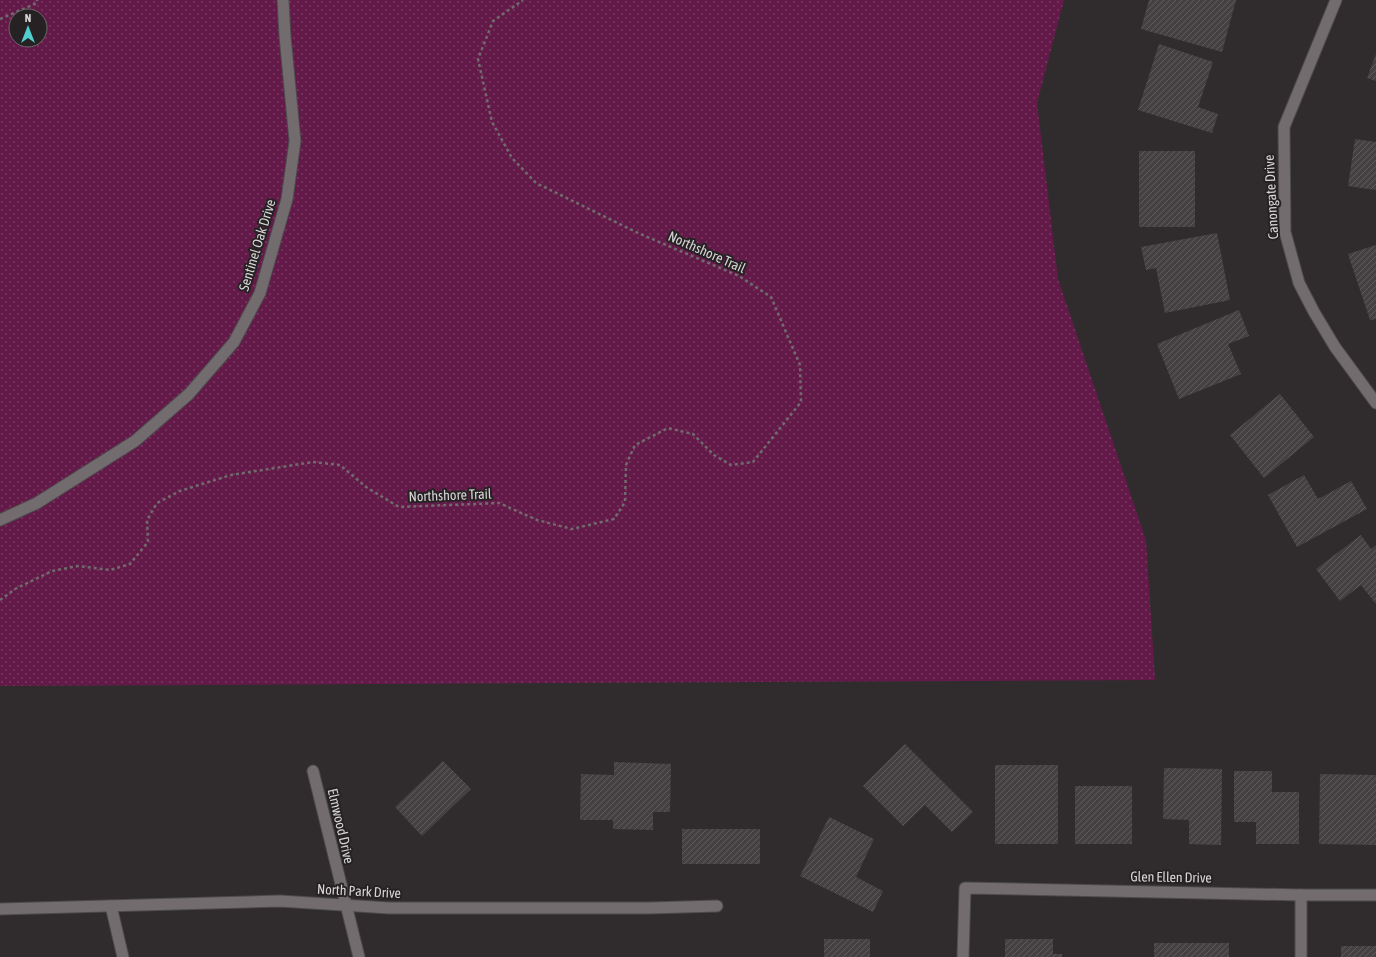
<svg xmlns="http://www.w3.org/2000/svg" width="1376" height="957" font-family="'Asap Condensed',sans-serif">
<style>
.park{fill:url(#park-dots);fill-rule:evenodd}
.building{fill:url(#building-hatch)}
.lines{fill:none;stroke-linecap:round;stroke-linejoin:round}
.service-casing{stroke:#4d4a4c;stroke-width:13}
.minor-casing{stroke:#4d4a4c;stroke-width:13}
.path{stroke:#706c6e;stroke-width:2.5;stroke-dasharray:3 3;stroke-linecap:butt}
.service{stroke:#726c6f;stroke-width:11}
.minor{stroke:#726c6f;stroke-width:11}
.labels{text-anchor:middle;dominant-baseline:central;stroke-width:4;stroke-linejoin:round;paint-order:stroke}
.street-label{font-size:14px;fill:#d7d4d6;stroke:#262224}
</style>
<defs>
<pattern id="park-dots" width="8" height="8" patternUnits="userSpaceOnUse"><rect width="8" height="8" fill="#631a49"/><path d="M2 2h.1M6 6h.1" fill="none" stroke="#793a62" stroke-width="1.8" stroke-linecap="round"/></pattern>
<pattern id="building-hatch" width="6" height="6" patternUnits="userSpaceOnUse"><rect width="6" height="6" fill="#454042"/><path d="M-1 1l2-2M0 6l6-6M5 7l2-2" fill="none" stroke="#5f5b5d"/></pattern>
</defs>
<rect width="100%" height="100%" fill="#302c2e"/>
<path class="park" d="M0,0H1064L1037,103L1058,279L1146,540L1155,680L0,686ZM16,16H40V40H16Z"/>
<g class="building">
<polygon points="1149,0 1236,0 1222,52 1141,29"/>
<polygon points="1159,44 1213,62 1198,107 1218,114 1212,133 1138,110"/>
<polygon points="1376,54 1376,81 1367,78"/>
<polygon points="1355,139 1376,142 1376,190 1348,186"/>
<rect x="1139" y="151" width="56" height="76"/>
<polygon points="1217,233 1230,300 1165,313 1156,268 1146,270 1141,247"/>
<polygon points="1376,245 1376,319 1370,320 1348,254"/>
<polygon points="1239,310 1249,336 1228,344 1241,374 1179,399 1157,344"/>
<polygon points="1280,394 1314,437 1264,478 1230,435"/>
<polygon points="1304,475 1318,499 1351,481 1367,509 1297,547 1268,495"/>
<polygon points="1361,535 1371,549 1376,545 1376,604 1361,585 1340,601 1316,569"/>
<polygon points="905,744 973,812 952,832 925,805 903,826 863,786"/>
<polygon points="443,761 471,789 422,836 395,807"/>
<polygon points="614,762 671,764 670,812 653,812 653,830 613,829 613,820 580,820 581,774 614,775"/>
<rect x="995" y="765" width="63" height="79"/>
<polygon points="1164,768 1222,769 1221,845 1189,844 1189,820 1163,819"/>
<polygon points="1234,771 1272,771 1272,792 1299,792 1299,844 1256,844 1256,822 1234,822"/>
<polygon points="1320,774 1376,775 1376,845 1319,844"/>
<rect x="1075" y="786" width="57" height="58"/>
<polygon points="829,817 874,839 856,877 883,891 873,912 800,876"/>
<rect x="682" y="829" width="78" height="35"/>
<rect x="824" y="939" width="46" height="18"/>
<polygon points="1005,939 1053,939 1053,954 1062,954 1062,957 1005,957"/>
<rect x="1154" y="943" width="75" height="14"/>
<rect x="1341" y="946" width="35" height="11"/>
</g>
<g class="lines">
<defs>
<polyline id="service" points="0,520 37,503 135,441 189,394 234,342 260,293 287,199 295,141 285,36 283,0"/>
<g id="minor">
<polyline points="1336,0 1284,127 1285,232 1299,283 1314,312 1335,347 1376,403"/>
<polyline points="313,771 359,957"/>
<polyline points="1301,895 1301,957"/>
<polyline points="111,906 123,957"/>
<polyline points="0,909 280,901 389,908 649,908 717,906"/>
<polyline points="963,957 965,888 1301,895 1376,895"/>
</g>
</defs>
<use href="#service" class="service-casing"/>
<use href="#minor" class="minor-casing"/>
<g class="path">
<polyline points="0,19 37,3 37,0"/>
<polyline points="0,600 15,589 52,571 78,566 110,570 130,564 148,542 147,520 157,503 180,491 231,475 313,462 340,465 366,487 399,507 499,503 537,520 572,529 614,519 625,502 626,465 635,445 668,428 693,434 714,455 731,465 753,462 801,402 800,365 771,297 739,276 638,233 536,183 512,158 492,122 478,59 493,21 523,0"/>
</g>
<use href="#service" class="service"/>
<use href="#minor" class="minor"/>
</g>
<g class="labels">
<g class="street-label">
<text transform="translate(1271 197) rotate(-93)">Canongate Drive</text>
<text transform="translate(257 245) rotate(-73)">Sentinel Oak Drive</text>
<text transform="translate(707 252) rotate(24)">Northshore Trail</text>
<text transform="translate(450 495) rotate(-2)">Northshore Trail</text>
<text transform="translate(341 826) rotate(77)">Elmwood Drive</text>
<text transform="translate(1171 877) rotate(1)">Glen Ellen Drive</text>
<text transform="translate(359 891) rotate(3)">North Park Drive</text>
</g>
</g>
<g transform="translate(28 28)"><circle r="19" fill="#262224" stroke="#6d696b"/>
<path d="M0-3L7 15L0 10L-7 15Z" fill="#52cdcd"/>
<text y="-6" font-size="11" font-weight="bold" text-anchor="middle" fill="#d7d4d6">N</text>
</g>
</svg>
